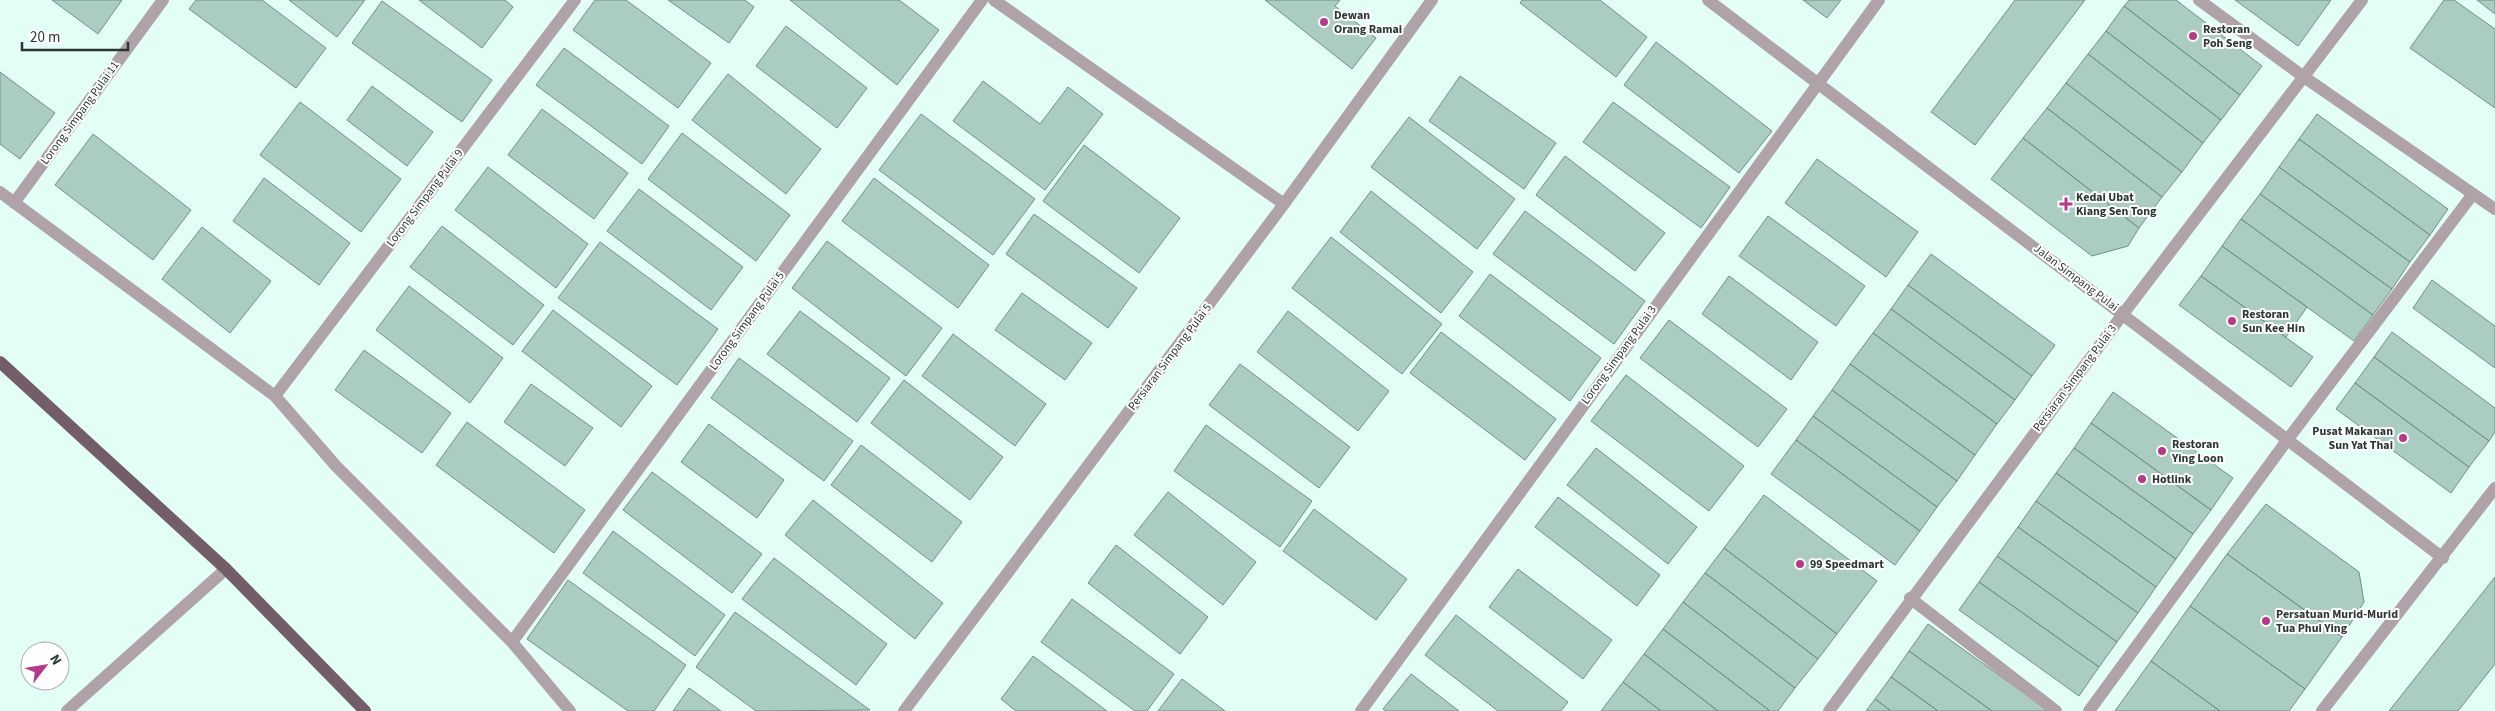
<svg xmlns="http://www.w3.org/2000/svg" width="2495" height="711" font-family="'Source Sans 3',sans-serif">
<style>
.building{fill:#abccc1;stroke:#719086}
.lines{fill:none;stroke-linecap:round;stroke-linejoin:round}
.lane{stroke:#afa2a8;stroke-width:12}
.street{stroke:#afa2a8;stroke-width:12}
.primary{stroke:#725d68;stroke-width:12}
.poi-dot{fill:#b73a89;stroke:#fff;stroke-width:2}
.labels{text-anchor:middle;dominant-baseline:central;stroke-width:4;stroke-linejoin:round;paint-order:stroke}
.poi-label{font-size:12px;font-weight:bold;fill:#2a3733;stroke:#fff;text-anchor:start}
.street-label{font-size:12px;fill:#2a3733;stroke:#fff}
</style>
<rect width="100%" height="100%" fill="#e3fef4"/>
<path class="building" d="M52,0H122L98,34Z
M196,0H262L326,48L296,88L189,9Z
M289,0H365L337,37Z
M419,0H505L513,7L482,48Z
M595,0H626L711,63L678,108L573,30Z
M668,0H745L754,7L729,43Z
M790,0H899L939,30L897,85Z
M1265,0H1340L1335,6L1376,38L1352,69Z
M1522,0H1600L1647,37L1616,77L1520,3Z
M1803,0H1841L1827,18Z
M2015,0H2085L1975,145L1931,112Z
M2129,0H2176L2262,66L2240,95L2124,6Z
M2235,0H2331L2298,46Z
M2444,0H2454L2495,29V108L2410,48Z
M2477,0H2495V14Z
M382,1L492,80L462,122L352,43Z
M2124,6L2240,95L2221,120L2106,31Z
M786,26L867,88L837,128L756,66Z
M2106,31L2221,120L2203,143L2088,54Z
M1656,42L1772,131L1739,173L1624,85Z
M564,48L669,126L642,164L536,85Z
M2088,54L2203,143L2182,172L2066,83Z
M0,72L55,113L20,159L0,144Z
M728,74L821,149L786,194L692,120Z
M1460,76L1556,143L1524,189L1429,121Z
M983,81L1040,124L1068,87L1103,114L1045,190L953,121Z
M2066,83L2182,172L2162,197L2047,108Z
M372,86L433,132L407,166L347,120Z
M300,102L401,179L361,232L260,155Z
M1613,102L1730,187L1701,228L1583,142Z
M2047,108L2162,197L2139,228L2023,138Z
M542,109L628,173L594,219L508,155Z
M921,114L1035,199L993,255L879,170Z
M2317,114L2448,209L2430,235L2299,139Z
M1409,117L1515,199L1477,249L1371,167Z
M682,133L790,215L756,261L648,179Z
M93,134L191,210L153,260L55,185Z
M2023,138L2139,228L2128,246L2092,256L1991,179Z
M2299,139L2430,235L2410,262L2279,167Z
M1084,145L1180,218L1139,273L1043,201Z
M1565,156L1665,233L1635,271L1536,195Z
M1817,159L1918,232L1886,277L1785,203Z
M488,167L588,244L556,288L455,210Z
M2279,167L2410,262L2392,289L2260,194Z
M264,178L350,243L319,285L233,221Z
M874,178L989,265L958,308L842,221Z
M639,189L743,267L711,310L607,231Z
M1371,191L1473,272L1441,313L1340,232Z
M2260,194L2392,289L2373,315L2241,219Z
M1525,211L1645,301L1614,344L1493,254Z
M1034,214L1137,288L1108,328L1006,254Z
M1768,216L1865,286L1836,326L1739,256Z
M2241,219L2373,315L2354,341L2222,246Z
M442,226L544,305L513,345L410,267Z
M202,227L271,281L230,333L162,279Z
M1331,237L1442,324L1402,374L1292,288Z
M827,241L942,328L906,376L792,288Z
M600,242L718,329L677,385L558,298Z
M2222,246L2307,307L2286,337L2201,276Z
M1931,254L2055,345L2032,376L1908,285Z
M1490,274L1601,358L1570,401L1459,316Z
M1729,276L1818,342L1791,380L1702,314Z
M2201,276L2313,357L2291,387L2179,305Z
M2432,280L2495,326V368L2413,308Z
M1908,285L2032,376L2015,400L1891,309Z
M409,286L503,358L470,403L376,330Z
M1022,293L1092,343L1065,380L995,330Z
M1891,309L2015,400L1997,424L1873,333Z
M553,310L652,386L621,427L522,351Z
M800,311L890,378L857,422L767,354Z
M1288,311L1389,391L1358,431L1257,352Z
M1669,320L1787,409L1758,447L1640,358Z
M1441,332L1556,419L1525,460L1410,373Z
M2392,332L2495,408V432L2489,441L2374,357Z
M1873,333L1997,424L1975,455L1850,364Z
M953,334L1046,404L1015,446L922,376Z
M364,350L451,413L422,453L335,390Z
M2374,357L2489,441L2469,467L2355,383Z
M739,358L853,441L824,481L711,398Z
M1240,364L1350,447L1319,488L1209,405Z
M1850,364L1975,455L1957,481L1832,390Z
M1626,375L1744,466L1709,511L1591,421Z
M904,380L1003,457L970,500L871,423Z
M2355,383L2469,467L2451,493L2336,409Z
M531,384L593,428L565,466L504,422Z
M1832,390L1957,481L1937,507L1813,416Z
M2113,392L2233,478L2211,510L2091,423Z
M1813,416L1937,507L1920,531L1796,440Z
M467,422L585,510L554,553L436,465Z
M2091,423L2211,510L2193,534L2074,448Z
M709,424L784,480L757,518L681,462Z
M1206,425L1312,501L1280,547L1174,471Z
M1796,440L1920,531L1895,565L1771,474Z
M861,445L962,522L932,562L831,485Z
M1596,448L1697,527L1668,564L1567,485Z
M2074,448L2193,534L2176,559L2056,473Z
M652,472L762,554L732,593L623,510Z
M2056,473L2176,559L2156,587L2036,501Z
M1168,492L1256,562L1223,605L1134,535Z
M1764,495L1877,581L1837,634L1724,548Z
M1558,497L1660,575L1637,606L1535,527Z
M813,500L943,603L915,639L785,535Z
M2036,501L2156,587L2138,613L2018,527Z
M2266,504L2359,572L2364,602L2342,637L2227,554Z
M1314,509L1407,579L1376,620L1283,551Z
M2018,527L2138,613L2117,642L1997,556Z
M613,531L725,615L695,656L583,573Z
M1116,545L1208,617L1180,654L1088,583Z
M1724,548L1837,634L1818,659L1705,573Z
M2227,554L2342,637L2305,689L2190,606Z
M1997,556L2117,642L2099,667L1979,582Z
M774,558L887,644L856,685L742,599Z
M1518,569L1612,640L1583,679L1489,607Z
M1705,573L1818,659L1795,688L1683,602Z
M2495,577V664L2458,711H2389Z
M568,580L686,665L654,711H628L527,639Z
M1979,582L2099,667L2079,696L1959,610Z
M1072,599L1174,674L1147,711H1135L1041,642Z
M1683,602L1795,688L1778,711H1770L1663,629Z
M2190,606L2305,689L2289,711H2220L2151,661Z
M735,612L870,710L756,711L696,667Z
M1456,615L1568,702L1561,711H1498L1425,655Z
M1928,624L2049,711H1992L1909,651Z
M1663,629L1770,711H1718L1644,654Z
M1909,651L1992,711H1938L1891,677Z
M1644,654L1718,711H1661L1623,682Z
M1033,656L1107,711H1016L1001,699Z
M2151,661L2220,711H2115Z
M1411,674L1459,711H1386L1383,709Z
M1891,677L1938,711H1891L1875,699Z
M1182,679L1225,711H1158Z
M1623,682L1661,711H1601Z
M689,688L721,711H673Z
M1875,699L1891,711H1866Z"/>
<g class="lines">
<path class="lane" d="M1910,598L2056,711
M67,711L226,569
M2089,711L2288,439L2473,194"/>
<path class="street" d="M994,0L1284,204
M1708,0L2443,558
M2199,0L2304,77L2495,209
M0,192L275,396L336,466L512,642L570,711
M14,203L163,0
M275,396L575,0
M512,642L982,0
M904,711L1284,204L1432,0
M1361,711L1879,0
M1829,711L2123,314L2362,0
M2322,711L2495,488"/>
<path class="primary" d="M0,362L226,569L365,711"/>
</g>
<g class="poi-dot">
<circle cx="1324" cy="22" r="5"/>
<circle cx="2193" cy="36" r="5"/>
<path d="M2063.5 196.5h5v5h5v5h-5v5h-5v-5h-5v-5h5z"/>
<circle cx="2232" cy="321" r="5"/>
<circle cx="2403" cy="438" r="5"/>
<circle cx="2162" cy="451" r="5"/>
<circle cx="2142" cy="479" r="5"/>
<circle cx="1800" cy="564" r="5"/>
<circle cx="2266" cy="621" r="5"/>
</g>
<g class="labels">
<g class="poi-label">
<text x="1334" y="15">Dewan<tspan x="1334" dy="14">Orang Ramai</tspan></text>
<text x="2203" y="29">Restoran<tspan x="2203" dy="14">Poh Seng</tspan></text>
<text x="2076" y="197">Kedai Ubat<tspan x="2076" dy="14">Kiang Sen Tong</tspan></text>
<text x="2242" y="314">Restoran<tspan x="2242" dy="14">Sun Kee Hin</tspan></text>
<text x="2393" y="431" text-anchor="end">Pusat Makanan<tspan x="2393" dy="14">Sun Yat Thai</tspan></text>
<text x="2172" y="444">Restoran<tspan x="2172" dy="14">Ying Loon</tspan></text>
<text x="2152" y="479">Hotlink</text>
<text x="1810" y="564">99 Speedmart</text>
<text x="2276" y="614">Persatuan Murid-Murid<tspan x="2276" dy="14">Tua Phui Ying</tspan></text>
</g>
<g class="street-label">
<text transform="translate(80 113) rotate(-54)">Lorong Simpang Pulai 11</text>
<text transform="translate(425 198) rotate(-53)">Lorong Simpang Pulai 9</text>
<text transform="translate(2076 278) rotate(37)">Jalan Simpang Pulai</text>
<text transform="translate(747 321) rotate(-54)">Lorong Simpang Pulai 5</text>
<text transform="translate(1619 355) rotate(-54)">Lorong Simpang Pulai 3</text>
<text transform="translate(1170 357) rotate(-53)">Persiaran Simpang Pulai 5</text>
<text transform="translate(2075 378) rotate(-53)">Persiaran Simpang Pulai 3</text>
</g>
</g>
<g transform="translate(45 666) rotate(59)"><circle r="24" fill="#ffffff" stroke="#aaafad"/>
<path d="M0-4L9 19L0 12L-9 19Z" fill="#b73a89"/>
<text y="-8" font-size="14" font-weight="bold" text-anchor="middle" fill="#2a3733">N</text>
</g>
<path d="M22 42v8h106v-8" fill="none" stroke="#2a3733" stroke-width="2.5"/>
<text x="30" y="42" font-size="15" fill="#2a3733" stroke="#ffffff" stroke-width="4" paint-order="stroke">20 m</text>
</svg>
